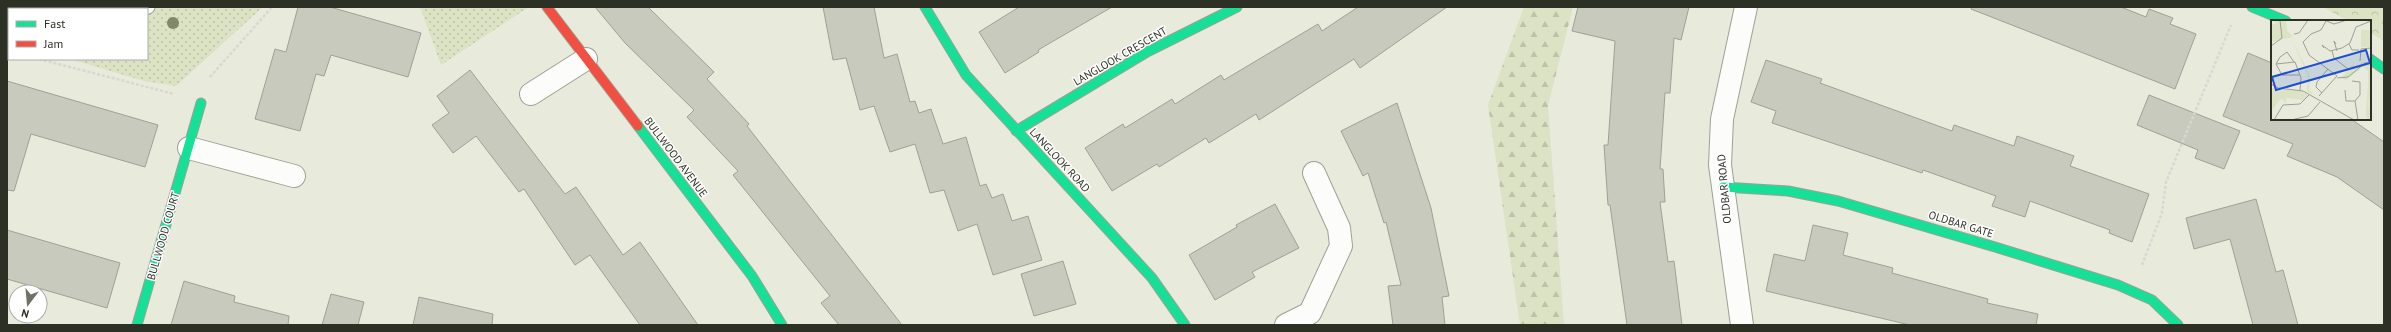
<svg xmlns="http://www.w3.org/2000/svg" width="2391" height="332" font-family="'PT Sans',sans-serif">
<style>
.grass{fill:url(#grass-dots)}
.forest{fill:url(#forest-firs)}
.park{fill:url(#park-crowns)}
.building{fill:#c8cabe;stroke:#9ea195}
.lines{fill:none;stroke-linecap:round;stroke-linejoin:round}
.lane-casing{stroke:#9ea094;stroke-width:15}
.street-casing{stroke:#9ea094;stroke-width:24}
.fast-casing{stroke:#9ea094;stroke-width:11}
.jam-casing{stroke:#9ea094;stroke-width:11}
.path{stroke:#d7d7d3;stroke-width:2.5;stroke-dasharray:3 2;stroke-linecap:butt}
.lane{stroke:#fcfcfa;stroke-width:13}
.street{stroke:#fcfcfa;stroke-width:22}
.fast{stroke:#16e098;stroke-width:9}
.jam{stroke:#f24e42;stroke-width:9}
.tree{fill:#828769}
.labels{text-anchor:middle;dominant-baseline:central;stroke-width:3;stroke-linejoin:round;paint-order:stroke}
.street-label{font-size:11px;fill:#2d3025;stroke:#fff}
.inset-road{fill:none;stroke:#9da092;stroke-width:1}
.view{fill:#1d4ed8;fill-opacity:0.15;stroke:#1d4ed8;stroke-width:2}
.inset-edge{fill:none;stroke:#2d3025;stroke-width:2}
</style>
<defs>
<pattern id="grass-dots" width="8" height="8" patternUnits="userSpaceOnUse"><rect width="8" height="8" fill="#dce2c4"/><path d="M2 2h.1M6 6h.1" fill="none" stroke="#bdc2a8" stroke-width="1.8" stroke-linecap="round"/></pattern>
<pattern id="forest-firs" width="22" height="20" patternUnits="userSpaceOnUse"><rect width="22" height="20" fill="#dce2c4"/><path d="M5 1l3.5 6h-7zM16 11l3.5 6h-7z" fill="#bdc2a8"/></pattern>
<pattern id="park-crowns" width="20" height="18" patternUnits="userSpaceOnUse"><rect width="20" height="18" fill="#dce2c4"/><path d="M2 6a3 3 0 1 1 6 0M12 15a3 3 0 1 1 6 0" fill="none" stroke="#bdc2a8"/></pattern>
</defs>
<rect width="100%" height="100%" fill="#e8ebdb"/>
<path class="grass" d="M7,7H263L176,86L144,81L70,59H147V9H9V41L7,40Z
M420,7H529L441,65Z"/>
<path class="forest" d="M1524,7H1573L1548,106L1564,325H1520L1488,105Z"/>
<path class="park" d="M2323,7H2384V41L2370,33V21H2348Z"/>
<path class="building" d="M298,7H330L421,33L408,77L331,55L324,76L316,74L300,131L255,119L275,49L286,52Z
M595,7H648L714,72L707,79L749,124L747,126L902,325H839L821,303L830,296L733,175L738,171L687,117L694,110L625,43Z
M823,7H874L884,58L897,54L910,102L915,101L919,113L931,109L943,144L966,137L980,186L986,184L992,198L1003,194L1012,221L1028,216L1042,260L993,275L977,224L958,231L944,190L930,193L915,144L890,152L874,106L860,110L846,58L833,60Z
M1019,7H1112L1038,50L1039,52L1005,73L979,32Z
M1358,7H1447L1360,68L1354,59L1259,120L1256,114L1209,143L1206,138L1159,167L1157,164L1112,191L1085,148L1123,124L1125,128L1172,99L1175,104L1221,75L1224,80L1318,24L1322,31Z
M1578,7H1689L1681,40L1674,38L1670,93H1665L1660,169H1663L1665,202H1660L1668,262L1674,261L1682,325H1627L1610,205H1608L1604,145H1608L1615,41L1572,31Z
M1972,7H2121L2146,17L2149,9L2173,18L2170,24L2196,34L2175,89L1971,9Z
M2248,53L2272,63V119H2351L2384,142V210L2337,177L2287,156L2293,144L2223,116Z
M1766,60L1822,79L1820,83L1952,131L1954,125L2014,146L2017,136L2074,156L2070,166L2149,194L2132,242L2109,233L2110,230L2030,201L2025,217L1992,206L1996,196L1923,170L1922,173L1772,123L1776,111L1751,102Z
M470,70L565,194L576,187L623,255L640,242L698,325H640L590,255L575,265L524,189L519,192L476,136L453,153L432,125L449,113L437,96Z
M7,81L158,125L145,167L31,134L14,191L7,190Z
M2149,95L2240,131L2224,169L2195,158L2198,150L2137,125Z
M1397,103L1431,208L1449,296L1442,297L1445,325H1393L1388,286L1401,285L1386,222L1384,223L1368,173L1363,176L1341,131Z
M2256,199L2276,272L2283,270L2298,325H2253L2230,239L2194,249L2186,218Z
M1275,204L1299,248L1252,272L1255,277L1215,300L1189,255L1237,227L1236,225Z
M1813,225L1848,233L1843,255L1893,268L1892,273L1988,299L1987,303L2038,314L2036,325H1910L1766,291L1774,254L1805,261Z
M7,230L120,263L107,308L7,279Z
M1063,261L1076,304L1034,316L1021,274Z
M184,281L235,296L234,302L289,316L288,325H171Z
M331,294L364,302L358,325H322Z
M419,297L493,314L492,325H413Z"/>
<g class="lines">
<g class="lane-casing">
<path id="lane" d="M21,7L30,9
M143,9L148,7"/>
</g>
<g class="street-casing">
<path id="street" d="M531,94L586,59
M189,148L294,176
M1286,325L1310,313L1341,246L1339,228L1314,173
M1742,325L1720,165L1722,119L1746,7"/>
</g>
<g class="fast-casing">
<path id="fast" d="M925,7L966,75L1152,278L1185,325
M2252,7L2286,21
M2370,59L2384,69
M638,126L752,276L782,325
M1016,131L1147,52L1237,7
M1723,187L1788,191L1838,201L1995,247L2118,285L2152,300L2178,325
M137,325L201,103"/>
</g>
<g class="jam-casing">
<path id="jam" d="M547,7L638,126"/>
</g>
<path class="path" d="M7,51H9
M39,59L174,94
M210,77L272,7
M2142,265L2162,213L2166,182L2231,25"/>
<use href="#lane" class="lane"/>
<use href="#street" class="street"/>
<use href="#fast" class="fast"/>
<use href="#jam" class="jam"/>
</g>
<circle class="tree" cx="173" cy="23" r="6"/>
<g class="labels">
<g class="street-label">
<text transform="translate(1120 56) rotate(-30)">LANGLOOK CRESCENT</text>
<text transform="translate(676 157) rotate(53)">BULLWOOD AVENUE</text>
<text transform="translate(1060 160) rotate(47)">LANGLOOK ROAD</text>
<text transform="translate(1724 189) rotate(-95)">OLDBAR ROAD</text>
<text transform="translate(1961 224) rotate(17)">OLDBAR GATE</text>
<text transform="translate(163 236) rotate(-74)">BULLWOOD COURT</text>
</g>
</g>
<g transform="translate(2271 20)">
<rect width="100" height="100" fill="#e8ebdb"/>
<path d="M0,0H15L16,10L22,17L0,22V5L6,3ZM91,42H100V100H98L97,51L92,47L75,60L70,58L81,45L87,48Z" fill="#dce2c4"/>
<path d="M20,17L39,56L38,70L43,76L36,71L37,56ZM98,50L100,52L97,84L99,100L96,98L95,93Z" fill="#dce2c4"/>
<path d="M3,68L29,71L37,75L33,80L15,78V84L11,79L9,80L0,91V69Z" fill="#dce2c4"/>
<path d="M90,10H99L100,27H90Z" fill="#dce2c4"/>
<path class="inset-road" d="M53,0L63,4L76,0M23,14L28,13L37,0M65,24L63,21L66,31M78,24L81,30H88M0,26L11,18L9,0M53,28L51,25L59,31L71,28L79,23L85,7L100,1M61,31L63,38L77,49M89,41L90,29L100,28M5,44L24,42L30,58L29,70M5,44L11,55H29M5,44L9,37L16,32L23,42M66,58L77,57L94,43H100M81,61L89,62V75L84,81L87,100M0,64L7,68L32,71L83,100M74,70L75,81H84M51,73L45,67L46,62L57,49M48,76L66,56L38,35L32,22L40,14L50,10L55,1M3,100L12,85L29,84L38,75M20,100L37,96L49,82"/>
<path class="view" d="M95,30L99,43L5,70L1,57Z"/>
<rect width="100" height="100" class="inset-edge"/>
</g>
<rect width="2391" height="332" fill="none" stroke="#2d3025" stroke-width="16"/>
<rect x="8" y="8" width="140" height="52" fill="#ffffff" stroke="#abaca8"/>
<rect x="16" y="21" width="20" height="6" fill="#16e098" stroke="#abaca8"/>
<text x="44" y="28" font-size="12" fill="#2d3025">Fast</text>
<rect x="16" y="41" width="20" height="6" fill="#f24e42" stroke="#abaca8"/>
<text x="44" y="48" font-size="12" fill="#2d3025">Jam</text>
<g transform="translate(28 304) rotate(196)"><circle r="19" fill="#ffffff" stroke="#abaca8"/>
<path d="M0-3L7 15L0 10L-7 15Z" fill="#6e7165"/>
<text y="-6" font-size="11" font-weight="bold" text-anchor="middle" fill="#2d3025">N</text>
</g>
</svg>
